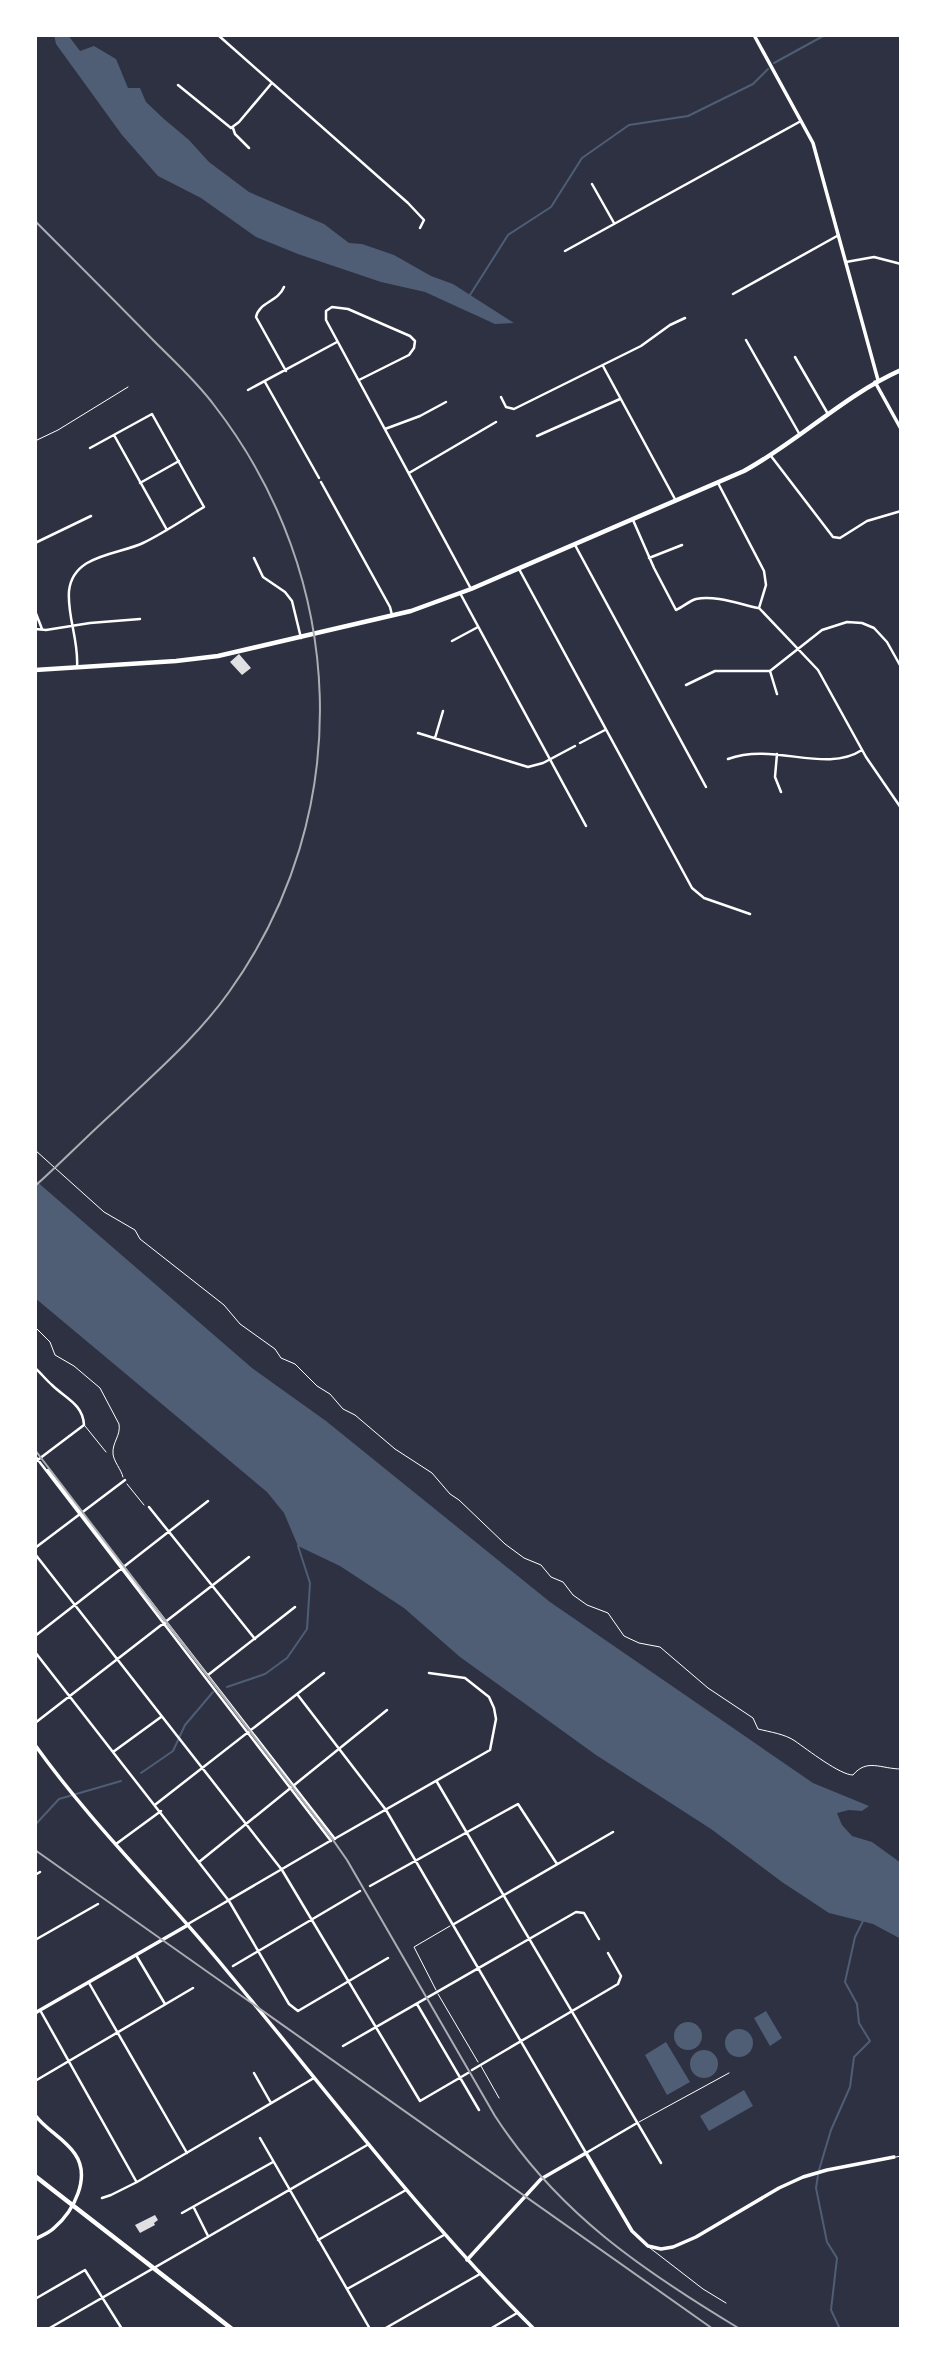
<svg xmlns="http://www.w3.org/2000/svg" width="936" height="2364" font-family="Montserrat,sans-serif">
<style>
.water{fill:#4f5d75}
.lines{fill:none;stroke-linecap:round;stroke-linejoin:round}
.stream{stroke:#4f5d75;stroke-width:2}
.building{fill:#e0e0e3}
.path{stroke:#fff;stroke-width:1}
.service{stroke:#fff;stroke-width:1}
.minor{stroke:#fff;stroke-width:2.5}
.tertiary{stroke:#fff;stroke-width:3.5}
.secondary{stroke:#fff;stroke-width:3.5}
.primary{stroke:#fff;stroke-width:4.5}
.trunk{stroke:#fff;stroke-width:4.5}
.rail{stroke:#abadb3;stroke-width:2}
</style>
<rect width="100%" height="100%" fill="#2d3142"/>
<path class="water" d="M54,35H68L80,51L94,46L116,59L128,88H140L146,102L164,119L189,140L209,162L249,192L324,224L349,243L362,244L394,255L431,276L453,284L514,323L495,324L425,292L381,282L298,254L256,237L201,198L158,176L122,135L56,44Z
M35,1180L252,1368L326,1421L550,1602L813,1783L869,1806L862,1811L849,1810L837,1813L842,1825L852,1836L872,1842L901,1863V1939L873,1924L829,1913L782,1882L711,1829L596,1755L460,1657L404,1608L340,1566L298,1546L284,1513L267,1492L35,1298Z
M766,2011L782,2038L770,2046L754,2018Z
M674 2036a14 14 0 1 1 28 0a14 14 0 1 1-28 0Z
M725 2043a14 14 0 1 1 28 0a14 14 0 1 1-28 0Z
M666,2042L690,2082L667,2095L645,2055Z
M690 2064a14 14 0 1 1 28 0a14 14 0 1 1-28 0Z
M744,2090L753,2106L709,2131L700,2116Z"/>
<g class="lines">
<path class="stream" d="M774,63L825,35
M470,295L508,235L551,207L582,158L629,125L688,116L753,84L768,69
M227,1687L265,1674L287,1658L307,1629L310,1583L298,1546
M141,1773L173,1751L185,1725L213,1692
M35,1825L59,1799L121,1781
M819,2170L831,2130L850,2087L854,2057L870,2041L859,2023L857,2004L845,1982L855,1937L863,1921
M818,2175L816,2188L827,2242L837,2258L831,2310L840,2329"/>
</g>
<path class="building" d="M239,654L251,668L242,675L230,662Z
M155,2215L158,2220L154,2223L155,2225L140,2233L135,2225Z"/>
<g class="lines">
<path class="path" d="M35,441L58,430L128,387
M35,1150L104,1212L135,1230L140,1239L224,1305L240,1324L275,1349L281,1358L295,1364L317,1386L330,1394L343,1409L355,1415L395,1449L432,1473L450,1494L459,1500L505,1544L524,1558L541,1565L551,1577L563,1582L573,1595L587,1605L608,1613L624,1636L639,1643L660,1647L708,1688L753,1718L758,1729C770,1732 785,1734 795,1741C808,1750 840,1775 853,1775C867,1758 881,1769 901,1769
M35,1327L50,1342L55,1355L74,1366L100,1388L119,1424C121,1436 112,1442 113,1454C114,1462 121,1469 123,1477
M127,1484L144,1505"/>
<path class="service" d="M85,1426L106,1452
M436,1990L414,1947L450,1926
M438,1994L478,2062
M481,2066L499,2098
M639,2122L729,2073
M896,2157L901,2156
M650,2248L703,2289L726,2303"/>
<path class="minor" d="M218,35L408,203L424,220L420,228
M178,85L231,128L239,122L271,84
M233,128L235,134L249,148
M592,184L614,223
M565,251L801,121
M846,262L874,257L901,264
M284,287C278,302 259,302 256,317L286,371
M733,294L837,236
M746,340L800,435
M795,357L828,414
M603,366L676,501
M359,380L409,355L414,348L415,341L410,336L348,309L332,307L326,311V320L470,587
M265,382L319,478
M248,390L337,342
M501,397L506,407L514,409L641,346L670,325L685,318
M385,429L420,416L446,402
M114,435L167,530
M537,436L620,399
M771,456L833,537L840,538L867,521L901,511
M409,473L496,422
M321,482L390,607L392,615
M140,483L179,461
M718,483L764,571L766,585L759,608L818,670L866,757L901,808
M633,520L654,568L676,610C683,607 689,601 696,599C715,595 739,604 758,608
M35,543L91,516
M575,545L706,787
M254,558L263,577L285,592L292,601L301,638
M649,558L682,545
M519,569L692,888L704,898L750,914
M460,593L586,826
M35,611L42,629
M35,629L46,630L90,623L140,619
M452,641L478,627
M77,667C79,641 67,616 69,591C73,554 118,555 143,543C164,533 184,519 204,507L152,414L90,448
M770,671L777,694
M686,685L715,671H770L822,630L847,622L862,623L874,628L887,642L901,667
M418,733L528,767L543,763L575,746
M435,738L443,711
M580,743L605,730
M777,754L775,777L781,792
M728,759C774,742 825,774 862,750
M35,1368C41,1373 46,1380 52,1385C65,1398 83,1404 84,1425L35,1462
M35,1456L331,1841
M48,1470L335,1839
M149,1507L255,1639
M35,1548L125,1480
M35,1554L282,1870L420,2101L468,2073
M35,1636L208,1501
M35,1652L229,1901L289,2004L298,2011L388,1958
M208,1675L295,1607
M297,1694L386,1810L586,2153L637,2123
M35,1723L249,1557
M113,1752L161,1717
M437,1782L661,2163
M156,1804L324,1673
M336,1838L490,1750L496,1719L494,1708L489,1697L465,1678L429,1673
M116,1844L161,1811
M199,1862L387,1710
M35,1875L40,1872
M370,1886L518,1804L557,1864
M188,1924L330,1841
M454,1924L613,1832
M35,1940L98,1904
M136,1955L165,2004
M233,1966L360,1891
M89,1983L187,2153
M417,2004L479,2110
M40,2010L136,2181
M343,2046L576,1912L584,1913L599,1939
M472,2070L618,1984L621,1976L608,1953
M254,2073L271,2103
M35,2081L193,1988
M260,2138L370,2329
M102,2198L111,2195L137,2182L314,2078
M194,2208L208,2236
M182,2213L273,2162
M318,2240L406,2190
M347,2289L444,2235
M35,2299L85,2270L122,2329
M48,2329L369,2144
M384,2329L480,2274
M490,2329L517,2313"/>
<path class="tertiary" d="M754,35L813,143L878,380
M875,382L901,429
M35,2013L188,1925
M467,2260L541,2179L586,2153L632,2231L648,2246L661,2249L673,2247L696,2237L779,2188L803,2177L827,2170L894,2157"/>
<path class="secondary" d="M35,1745C93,1826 164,1894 227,1971C328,2092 422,2218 534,2329
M35,2115C46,2130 64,2138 75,2154C91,2177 74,2211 54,2228C49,2233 41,2236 35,2239"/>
<path class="primary" d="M35,670L176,661L218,656L411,611L471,589L744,471C799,441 843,396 901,370"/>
<path class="trunk" d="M35,2176L232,2329"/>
<path class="rail" d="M35,221C75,261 115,301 154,341C174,361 197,382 214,405C348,578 357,813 229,992C197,1037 155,1073 116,1110C88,1135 63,1161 35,1186
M35,1450L333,1840L347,1860L495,2116C558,2213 642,2270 740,2329
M35,1850L713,2329"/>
</g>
<rect width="936" height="2364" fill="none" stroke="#ffffff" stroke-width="74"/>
</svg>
